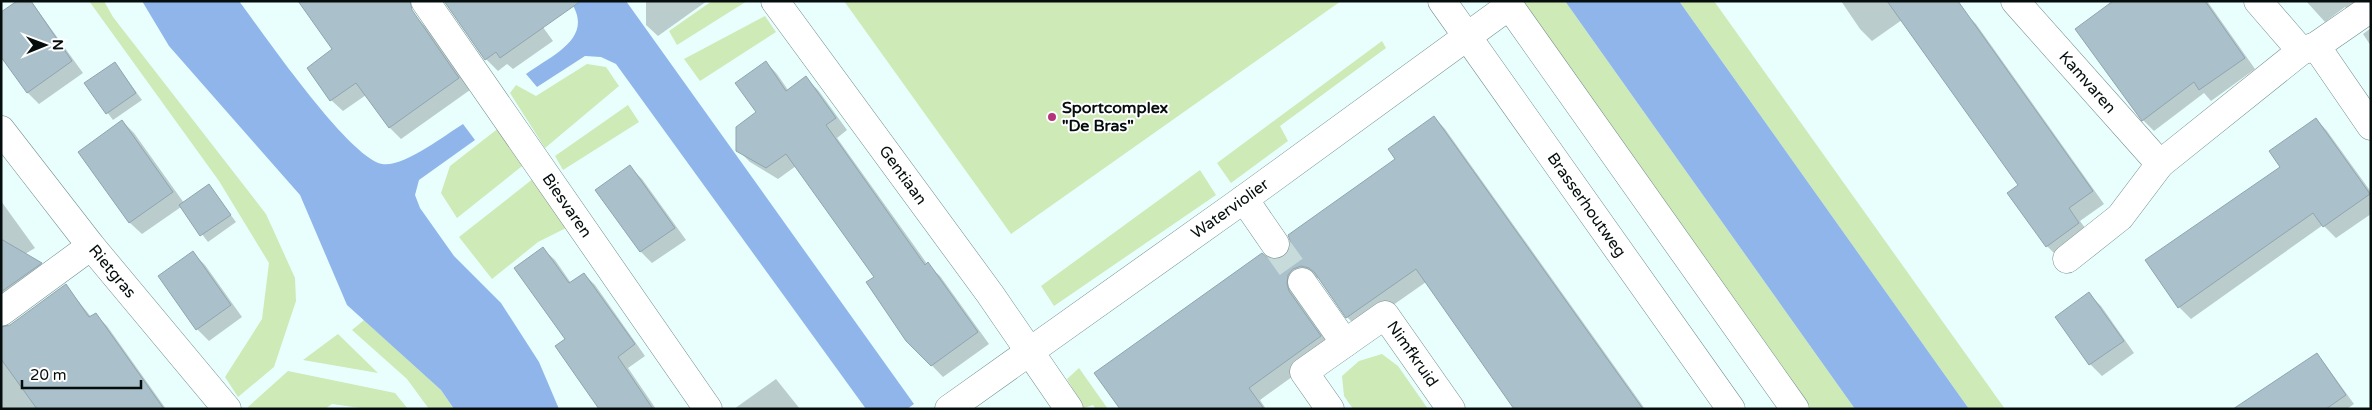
<svg xmlns="http://www.w3.org/2000/svg" width="2372" height="410" font-family="'Varela Round',sans-serif">
<style>
.green{fill:#cdeab7}
.water{fill:#8fb5eb}
.shadow{fill:#0003}
.building{fill:#aac0ca;stroke:#90a5af}
.lines{fill:none;stroke-linecap:round;stroke-linejoin:round}
.street-tunnel{stroke:#c7dbda;stroke-width:28;stroke-dasharray:28 14;stroke-linecap:butt}
.street-casing{stroke:#758e8d;stroke-width:29}
.secondary-casing{stroke:#758e8d;stroke-width:29}
.street{stroke:#fff;stroke-width:28}
.secondary{stroke:#fff;stroke-width:28}
.poi-dot{fill:#b5337b;stroke:#fff;stroke-width:2}
.labels{text-anchor:middle;dominant-baseline:central;stroke-width:4;stroke-linejoin:round;paint-order:stroke}
.street-label{font-size:16px;fill:#050d0d;stroke:#fff}
.poi-label{font-size:16px;font-weight:bold;fill:#050d0d;stroke:#fff;text-anchor:start}
</style>
<rect width="100%" height="100%" fill="#e9fffe"/>
<path class="green" d="M89,1H104L113,17L266,214L295,278L296,301L274,367L238,397L225,377L262,319L269,263L219,181Z
M712,1H747L677,45L669,31Z
M844,1H1341L1011,234Z
M1520,1H1565L1855,409H1809Z
M1679,1H1714L2005,409H1969Z
M765,16L776,32L700,81L684,59Z
M1382,41L1386,48L1280,126L1288,141L1231,183L1217,163Z
M587,64L606,67L619,86L545,148L510,93L516,85L536,96Z
M628,105L639,122L563,170L555,156Z
M500,127L526,163L457,218L441,193L450,166Z
M1200,170L1216,195L1054,306L1041,286Z
M534,178L570,226L538,242L492,279L459,237Z
M364,320L441,390L454,409H429L407,379L352,330Z
M338,334L378,373L303,360Z
M1382,354L1398,366L1428,409H1353L1344,396L1342,376L1359,361Z
M1079,368L1108,409H1096L1093,405L1084,408L1067,379Z
M288,371L395,393L408,409H368L332,404L325,409H249L248,407Z"/>
<path class="water" d="M142,1H239C263,33 348,157 382,164C403,168 445,135 463,124L475,140L419,180L415,195L420,208L454,256L501,303L539,362L559,409H454L441,390L347,305L300,195L169,46Z
M570,1H626L914,404L907,409H866L616,64L601,57L585,56L537,87L526,74C552,55 596,38 570,1Z
M1565,1H1679L1969,409H1855Z"/>
<path class="shadow" d="M31,1L83,73L39,104L27,92Z
M524,1L553,41L513,69L507,64L498,71L486,59Z
M646,1H707L658,36L646,25Z
M1841,1H1924L1926,3L1872,41L1860,29Z
M2115,1H2207L2255,69L2211,101L2204,93L2154,131L2143,120Z
M2306,1H2371L2357,19L2345,7L2325,22Z
M1964,12L1976,24L2104,204L2080,221L2090,235L2059,258L2047,246L2009,194L2020,185Z
M415,16L426,27L470,90L401,139L389,127L366,95L343,111L331,100Z
M2371,28V46L2363,34Z
M766,62L777,74L788,90L806,78L818,90L847,130L837,138L928,265L940,276L989,344L943,377L907,340L875,277L796,166L778,179L750,162L738,150L757,113Z
M115,63L142,100L113,120L86,84Z
M1434,117L1445,129L1645,409H1516L1426,282L1359,329L1347,317L1320,279L1313,277L1298,296L1300,304L1332,348L1260,400L1266,409H1122L1267,259L1276,261L1285,258L1397,159Z
M2316,119L2327,131L2371,192V214L2336,238L2323,225L2191,319L2179,307Z
M122,121L134,133L184,203L209,186L236,222L208,242L181,207L142,234L130,223L80,152Z
M630,167L642,179L686,240L652,263L641,252Z
M1,201L35,248L25,254L41,264L52,275L1,313Z
M543,249L555,260L571,283L584,274L595,285L645,356L628,368L656,409H610L567,339Z
M193,253L205,265L242,317L209,341L197,329Z
M66,286L92,318L96,315L107,326L166,409H1V329L10,326Z
M2089,294L2101,306L2134,353L2102,376L2090,364Z
M2316,355L2325,364L2354,404L2347,409H2235Z
M776,379L800,409H734Z"/>
<path class="building" d="M17,1H31L72,61L27,93L1,57V12Z
M298,1H410L412,10L459,78L389,128L356,83L330,101L307,68L332,49Z
M444,1H581L500,58L496,52L485,60Z
M1887,1H1958L2093,191L2069,208L2079,223L2046,247L2007,193L2018,185Z
M2113,1H2205L2245,58L2199,90L2194,82L2142,121L2075,29Z
M766,61L786,91L806,76L836,118L826,125L925,265L928,262L978,332L931,366L906,341L866,282L874,277L786,154L766,168L736,151V127L756,112L735,83Z
M115,62L136,93L106,114L84,83Z
M1434,116L1643,409H1514L1416,269L1346,318L1315,273L1309,268L1301,266L1293,269L1288,275L1287,284L1289,291L1321,336L1249,388L1264,409H1120L1094,373L1262,253L1268,258L1276,260L1284,257L1289,251L1291,243L1288,235L1395,159L1388,149Z
M2316,118L2370,194L2323,227L2313,213L2178,308L2145,260L2280,167L2269,151Z
M122,120L173,192L129,223L78,152Z
M630,165L675,228L640,252L595,190Z
M209,184L231,215L200,236L179,205Z
M1,239L42,263L1,292Z
M543,247L569,283L584,273L635,344L618,357L653,409H599L555,346L565,339L514,268Z
M193,251L231,305L196,330L158,276Z
M66,284L89,317L96,313L164,409H37L1,359V327L10,325Z
M2089,292L2124,341L2089,365L2055,317Z
M2317,353L2346,395L2326,409H2233Z"/>
<g class="lines">
<path class="street-tunnel" d="M1275,244L1302,282"/>
<g class="street-casing">
<g id="street">
<path id="s1" d="M425,1L708,409"/>
<path id="s2" d="M775,1L990,294L1069,409"/>
<path id="s3" d="M2015,1L2160,164"/>
<path d="M2258,1L2301,51"/>
<path d="M2316,46L2371,126"/>
<path id="s4" d="M1,130L91,246L227,409"/>
<path d="M1244,199L1275,244"/>
<path d="M2067,259L2120,217L2160,164L2301,51L2316,46L2371,8"/>
<path d="M1302,282L1345,343"/>
<path d="M1,312L91,246"/>
<path id="s5" d="M949,409L1244,199L1509,6"/>
<path id="s6" d="M1330,409L1304,372L1385,315L1451,409"/>
</g>
</g>
<g class="secondary-casing">
<g id="secondary">
<path id="s7" d="M1442,1L1731,409"/>
<path d="M1506,1L1795,409"/>
</g>
</g>
<use href="#street" class="street"/>
<use href="#secondary" class="secondary"/>
</g>
<circle class="poi-dot" cx="1052" cy="117" r="5"/>
<g class="labels">
<g class="street-label">
<text stroke="none"><textPath href="#s3" startOffset="109">Kamvaren</textPath></text>
<text stroke="none"><textPath href="#s2" startOffset="216">Gentiaan</textPath></text>
<text stroke="none"><textPath href="#s1" startOffset="249">Biesvaren</textPath></text>
<text stroke="none"><textPath href="#s7" startOffset="250">Brasserhoutweg</textPath></text>
<text stroke="none"><textPath href="#s5" startOffset="345">Waterviolier</textPath></text>
<text stroke="none"><textPath href="#s4" startOffset="180">Rietgras</textPath></text>
<text stroke="none"><textPath href="#s6" startOffset="192">Nimfkruid</textPath></text>
</g>
<g class="poi-label">
<text x="1062" y="108">Sportcomplex<tspan x="1062" dy="18">"De Bras"</tspan></text>
</g>
</g>
<rect width="2372" height="410" fill="none" stroke="#050d0d" stroke-width="5"/>
<g transform="translate(45 45) rotate(89)" stroke="#ffffff" stroke-width="4" paint-order="stroke">
<path d="M0-4L9 19L0 12L-9 19Z" fill="#050d0d"/>
<text y="-8" font-size="14" font-weight="bold" text-anchor="middle" fill="#050d0d">N</text>
</g>
<path d="M22 380v8h119v-8" fill="none" stroke="#050d0d" stroke-width="2.5"/>
<text x="30" y="380" font-size="15" fill="#050d0d" stroke="#ffffff" stroke-width="4" paint-order="stroke">20 m</text>
</svg>
